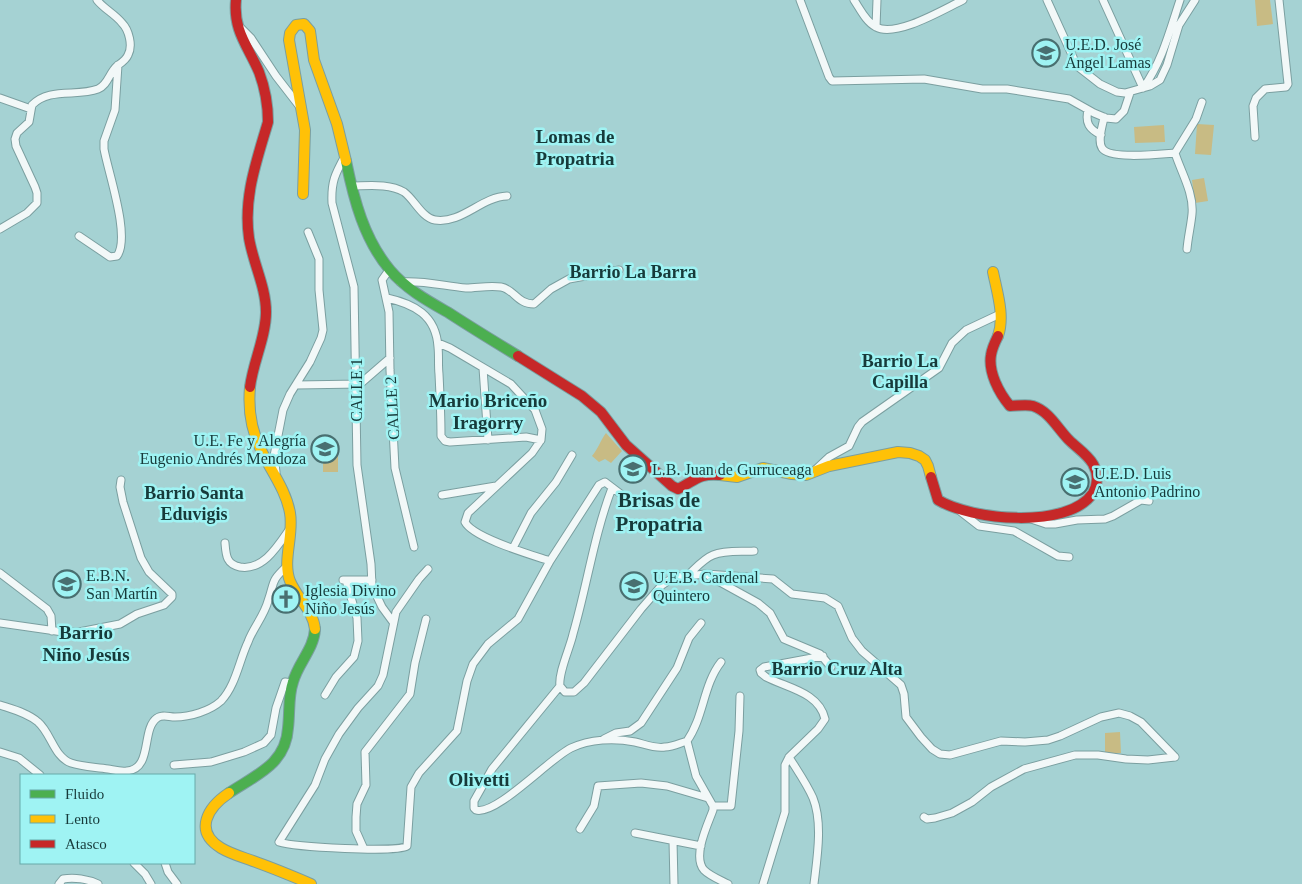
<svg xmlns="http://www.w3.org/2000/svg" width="1302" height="884" font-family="'Times New Roman',serif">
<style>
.green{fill:#c8bb84}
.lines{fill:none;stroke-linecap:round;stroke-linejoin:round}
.street-casing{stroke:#7b9fa0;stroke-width:9}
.fast-casing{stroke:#7b9fa0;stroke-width:12}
.slow-casing{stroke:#7b9fa0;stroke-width:12}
.jam-casing{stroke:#7b9fa0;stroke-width:12}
.street{stroke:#f2f8f8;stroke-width:7}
.fast{stroke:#4caf50;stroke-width:10}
.slow{stroke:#ffc107;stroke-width:10}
.jam{stroke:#c62828;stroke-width:10}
.labels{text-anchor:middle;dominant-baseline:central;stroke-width:5;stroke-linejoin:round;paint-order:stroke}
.poi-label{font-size:16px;fill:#173a3a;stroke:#9ff3f3;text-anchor:start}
.street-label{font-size:16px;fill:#173a3a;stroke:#9ff3f3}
.neighbourhood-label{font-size:18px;font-weight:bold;fill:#173a3a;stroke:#9ff3f3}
.quarter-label{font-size:19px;font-weight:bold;fill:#173a3a;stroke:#9ff3f3}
.district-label{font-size:21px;font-weight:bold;fill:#173a3a;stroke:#9ff3f3}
</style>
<rect width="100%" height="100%" fill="#a5d2d3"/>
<path class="green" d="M1255,0H1270L1273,24L1257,26Z
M1197,124L1214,125L1211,155L1195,154Z
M1164,125L1165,142L1135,143L1134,127Z
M1204,178L1208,201L1195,203L1192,180Z
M606,433L622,451L611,463L605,459L599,462L592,456C598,449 600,441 606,433Z
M323,444H338V472H323Z
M1120,732L1121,753H1105V733Z"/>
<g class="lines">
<g class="street-casing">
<path id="street" d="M800,0L829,77L832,81L924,79L982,89H1007L1069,99L1094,113L1106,118L1116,119L1124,111L1130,93
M854,0C860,9 866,22 876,27C896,38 944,9 963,0
M1047,0L1077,66L1100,84L1117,92L1125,93L1150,86L1160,80L1167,65L1179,25L1195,0
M1103,0L1143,88
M237,24L251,38L276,76L300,107
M876,27L877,0
M1143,88C1162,62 1170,30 1180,0
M0,98L31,109
M1088,110C1085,123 1089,129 1101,135
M1104,117C1103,125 1097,140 1102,148C1109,160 1161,154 1175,153
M1255,137L1253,106L1256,98L1265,89L1286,87L1288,84L1279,0
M1175,153C1181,172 1194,193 1192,214C1191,225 1188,237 1187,249
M1175,153L1196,119L1202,102
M345,156C335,174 331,182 332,203L354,287L357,465L371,564L372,586L382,607L393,622
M351,186C367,186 389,183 404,192C414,199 422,218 435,220C462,224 481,197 507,196
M0,229L27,213L37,203V193L35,187L16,146L15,139L17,133L29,122L32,105C49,87 77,97 98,89C108,85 109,73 117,66C121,63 126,60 128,55C133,46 129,30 122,23C115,14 104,9 97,0
M79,236L110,257L117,256C131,237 108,172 104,149V141L115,110L118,65
M389,270L382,280L389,312L390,370L395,468L414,547
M400,282C423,280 444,286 466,288C477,288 489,285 501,287C514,289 517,304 534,304L551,289L569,279L619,270
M387,298C414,304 436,315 438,347C439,356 438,365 439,374C440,394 441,415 441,436L445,441L450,442L526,437L541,440
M438,343L450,348L511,384L535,410L542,429L541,440L532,453L468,513L465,522C473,538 532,555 550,561
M483,368L488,440
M296,385L360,384L390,358
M814,471L829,457L849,446L858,427L862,422L939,368L952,343L966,330L1000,314
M276,472L274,456L283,410L290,394L310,362L321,338L323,330L319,290V259L308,232
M612,488C594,535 587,586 573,634C570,648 558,673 560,686L565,692H574L584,683L641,609L662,585L668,581L676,577L706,574L773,579L792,594L825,598L838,606L852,638L862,651L901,685L904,694L906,717L921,737L932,749L940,754L950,755L1001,741L1025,742L1048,740L1060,736L1101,717L1119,713L1130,716L1141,722L1175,757
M442,495L496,486
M961,512L979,526L1014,531L1058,556L1069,557
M1031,519L1046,524H1055L1077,520L1105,519L1113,516L1141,500L1149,501
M225,543C226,555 226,564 240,567C264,571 279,544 291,527
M513,548L531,513L556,482L572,455
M428,569L419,579L396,612L383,675L378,686L358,708L339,734L325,759L315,785L279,842C294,847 397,853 407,846L411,787L419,773L457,731L467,681L473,664L488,644L518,619L550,561L599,485L605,482L634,504
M0,573L47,609L51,616L52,631
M687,576C695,569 703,559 713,555C725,550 741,552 754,551
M709,576L758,603L770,613L784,639L820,654L831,667
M343,580H372
M0,623L63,632H79L120,624L137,614L164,605L172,597V594L149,572L141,558L123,502L120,487L121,480
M560,686L492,769L474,801V808L476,810C496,816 550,758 571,748C590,739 614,738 635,742C644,744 656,749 665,747C673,747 680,743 687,741
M325,695L336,677L354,657L358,641L357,618L346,580
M0,705C12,709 28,713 38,722C51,733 54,757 71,763C83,767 96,767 108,769C114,770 121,772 127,771C153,769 141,729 157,718C162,714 169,717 175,717C190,717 210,711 221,701C236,685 239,661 248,642C253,628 264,616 268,601C275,581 270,582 287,566
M604,739L616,733L630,731L641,723L677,668L689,638L701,623
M687,741L696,776L713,806V810C708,824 692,856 704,870C710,876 720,880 728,884
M687,741C704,717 703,685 721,662
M0,752L19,758L40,775
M789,757C797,770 807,784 813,798C823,823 817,858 814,884
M174,765L211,762L244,752L264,743L271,735L276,708L285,682L292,683
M713,806H731L739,731L740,696
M924,817L927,819L935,818L952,813L972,802L991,787L1024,769L1075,755H1098L1126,759L1148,760L1175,757
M580,829L594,806L598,786L641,783L667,786L708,798
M635,833L701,846
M673,841L674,884
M364,849L356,831V817L357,804L366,785L365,752L410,694L415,663L426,619
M134,863L145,874L151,884
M165,863L168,872L177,884
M59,884L63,879C74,877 88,879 98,884
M763,884L785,812V765L789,757L818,729L825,719C819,692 787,688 766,677L761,673L760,670L764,667L823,656"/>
</g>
<g class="fast-casing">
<path id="fast" d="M346,161C354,200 364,239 390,270C406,289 428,301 449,313C472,328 495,342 518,356
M229,793C256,775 286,764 288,728C290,712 288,696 293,682C298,663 314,649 315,629"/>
</g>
<g class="slow-casing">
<path id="slow" d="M303,194L305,130L289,40L290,33L296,25L304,24L310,31L314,60L337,124L346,161
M993,272C997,292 1005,316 998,336
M250,387C248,409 251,430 261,450C271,471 286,490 290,513C294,535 282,561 290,581C297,598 313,610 315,629
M720,475L737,477L763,468L792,474L806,475L829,466L898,452L910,453L919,456L925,460L928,466L931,477
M229,793C208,807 193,831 221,848C231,854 242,857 253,861C273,868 292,876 311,884"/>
</g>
<g class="jam-casing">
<path id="jam" d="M236,0C233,31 248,46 259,72C265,88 268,105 268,122C257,160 243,197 249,238C253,263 266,287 266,312C266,337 253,362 250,387
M518,356L582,396L601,412L626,445L672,486L678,489C696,480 699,473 720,475
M931,477L938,500C971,520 1068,530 1093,493C1098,484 1098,473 1093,464C1087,454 1077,448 1069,440C1058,429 1049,411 1033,406C1026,404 1017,406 1010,406C999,393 988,372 991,355C992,348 995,342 998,336"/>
</g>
<use href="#street" class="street"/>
<use href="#fast" class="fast"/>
<use href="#slow" class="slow"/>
<use href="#jam" class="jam"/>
</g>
<defs>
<g id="school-ring" transform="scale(1.4375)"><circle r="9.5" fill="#9ff3f3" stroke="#496f70" stroke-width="1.5"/><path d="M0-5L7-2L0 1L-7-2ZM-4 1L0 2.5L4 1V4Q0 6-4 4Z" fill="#496f70"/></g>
<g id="church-ring" transform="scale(1.4375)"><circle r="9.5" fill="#9ff3f3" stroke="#496f70" stroke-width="1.5"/><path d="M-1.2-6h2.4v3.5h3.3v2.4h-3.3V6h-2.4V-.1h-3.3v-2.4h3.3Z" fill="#496f70"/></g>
</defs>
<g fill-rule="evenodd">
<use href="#school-ring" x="1046" y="53"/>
<use href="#school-ring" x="325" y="449"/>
<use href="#school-ring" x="633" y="469"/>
<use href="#school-ring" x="1075" y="482"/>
<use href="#school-ring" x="67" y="584"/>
<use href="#school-ring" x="634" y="586"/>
<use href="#church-ring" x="286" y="599"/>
</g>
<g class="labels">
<g class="poi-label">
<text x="1065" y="44">U.E.D. José<tspan x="1065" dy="18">Ángel Lamas</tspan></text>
<text x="306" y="440" text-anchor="end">U.E. Fe y Alegría<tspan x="306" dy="18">Eugenio Andrés Mendoza</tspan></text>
<text x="652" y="469">L.B. Juan de Gurruceaga</text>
<text x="1094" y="473">U.E.D. Luis<tspan x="1094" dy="18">Antonio Padrino</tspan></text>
<text x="86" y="575">E.B.N.<tspan x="86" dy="18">San Martín</tspan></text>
<text x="653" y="577">U.E.B. Cardenal<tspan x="653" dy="18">Quintero</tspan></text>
<text x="305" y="590">Iglesia Divino<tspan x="305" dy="18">Niño Jesús</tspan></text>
</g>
<g class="street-label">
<text transform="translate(356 390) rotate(-90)">CALLE 1</text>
<text transform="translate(392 408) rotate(-93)">CALLE 2</text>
</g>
<g class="neighbourhood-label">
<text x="633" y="272">Barrio La Barra</text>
<text x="900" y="361">Barrio La<tspan x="900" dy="21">Capilla</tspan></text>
<text x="194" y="493">Barrio Santa<tspan x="194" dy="21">Eduvigis</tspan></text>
<text x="837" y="669">Barrio Cruz Alta</text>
</g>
<g class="quarter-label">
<text x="575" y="136">Lomas de<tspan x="575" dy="22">Propatria</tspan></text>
<text x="488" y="400">Mario Briceño<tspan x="488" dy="22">Iragorry</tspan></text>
<text x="86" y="632">Barrio<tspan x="86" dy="22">Niño Jesús</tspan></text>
<text x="479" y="779">Olivetti</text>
</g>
<g class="district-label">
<text x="659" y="500">Brisas de<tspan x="659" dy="24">Propatria</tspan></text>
</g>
</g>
<rect x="20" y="774" width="175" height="90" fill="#9ff3f3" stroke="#69a9a9"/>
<rect x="30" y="790" width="25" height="8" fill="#4caf50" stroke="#69a9a9"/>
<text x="65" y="799" font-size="15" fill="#173a3a">Fluido</text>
<rect x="30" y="815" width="25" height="8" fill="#ffc107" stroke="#69a9a9"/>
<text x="65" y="824" font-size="15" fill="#173a3a">Lento</text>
<rect x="30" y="840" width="25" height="8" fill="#c62828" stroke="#69a9a9"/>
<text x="65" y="849" font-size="15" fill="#173a3a">Atasco</text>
</svg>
